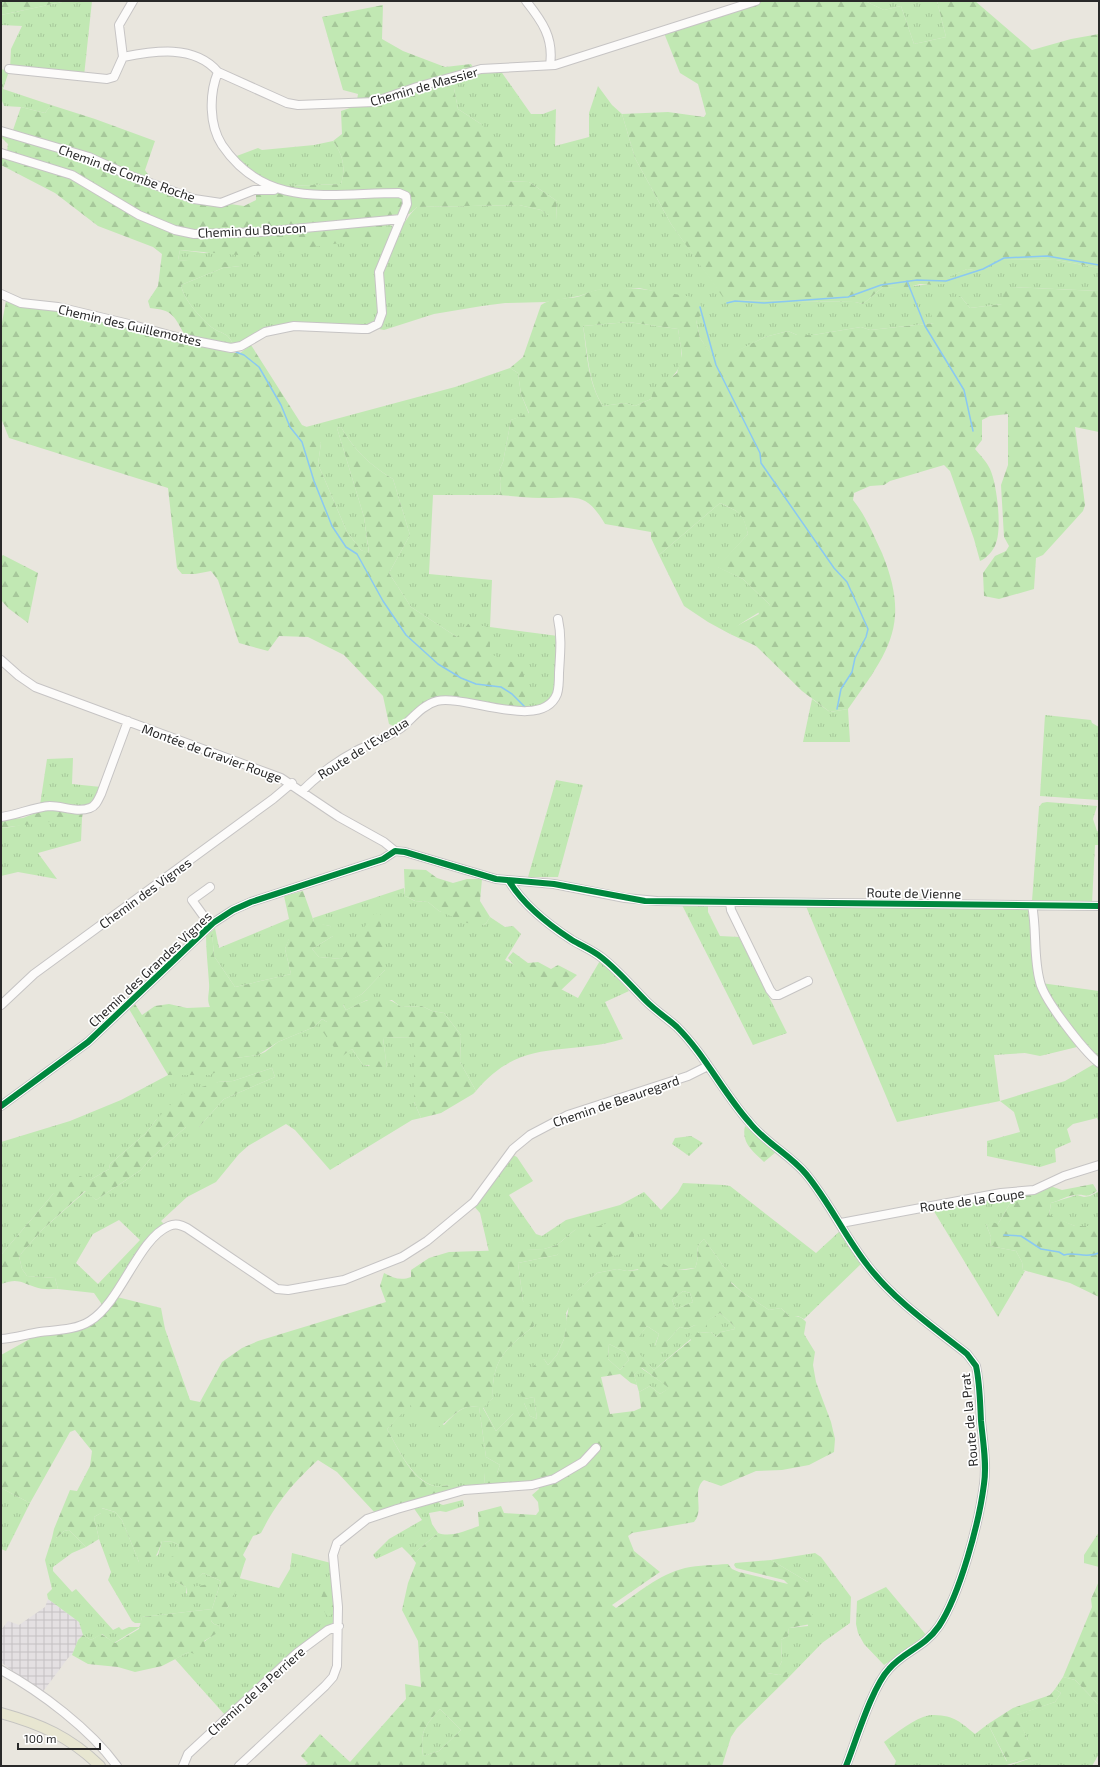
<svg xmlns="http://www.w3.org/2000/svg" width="1100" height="1767" font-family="'Exo 2',sans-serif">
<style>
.industrial{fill:url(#industrial-grid)}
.grass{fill:url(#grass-tufts);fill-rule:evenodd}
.forest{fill:url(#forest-firs);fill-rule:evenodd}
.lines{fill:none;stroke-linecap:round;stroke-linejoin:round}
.stream{stroke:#8ac8f2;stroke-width:1.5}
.minor-casing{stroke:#c6c4c4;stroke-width:10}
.major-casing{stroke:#c4c3c0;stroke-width:12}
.minor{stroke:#fcfbfa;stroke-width:8}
.major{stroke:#e8e6d1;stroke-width:10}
.cycleway-casing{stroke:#fff;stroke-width:8}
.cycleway{stroke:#00873e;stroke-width:6}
.labels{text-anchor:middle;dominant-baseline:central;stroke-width:3.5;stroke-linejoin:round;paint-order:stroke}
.street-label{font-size:13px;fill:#292929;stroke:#fff}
</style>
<defs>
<pattern id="industrial-grid" width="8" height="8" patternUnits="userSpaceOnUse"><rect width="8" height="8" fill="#e4e0e2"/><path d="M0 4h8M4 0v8" fill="none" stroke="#c4c0c2"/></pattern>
<pattern id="grass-tufts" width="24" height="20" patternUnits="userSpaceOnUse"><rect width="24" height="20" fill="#c1e8b3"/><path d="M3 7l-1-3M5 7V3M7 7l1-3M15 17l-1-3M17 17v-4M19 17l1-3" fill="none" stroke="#a6c79a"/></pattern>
<pattern id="forest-firs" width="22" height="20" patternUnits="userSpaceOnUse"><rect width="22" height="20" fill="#c1e8b3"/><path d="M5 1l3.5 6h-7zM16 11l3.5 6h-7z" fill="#a6c79a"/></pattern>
</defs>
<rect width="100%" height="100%" fill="#e9e6de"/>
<path class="industrial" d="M48,1599L79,1622L83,1635L78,1640L72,1655L68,1658L42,1693L2,1663L1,1630L8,1621L19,1625L45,1607Z"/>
<path class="grass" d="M67,1H92L84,76L10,69L11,49L22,26L1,25V15Z
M865,1H937L946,37L914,44L901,6L884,10Z
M1,69L9,71L3,89L51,105L45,113L21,107L4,106L1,98Z
M500,70L531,114H543L556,109L555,146L589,137V113L598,86L612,105L622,114L635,158L671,224L726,300L855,302L863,304L883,287C904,288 925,284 946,283L948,277L967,269L980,271L1001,259L1056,260L1099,268V291L1011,287L1002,304L970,308L961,297L934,323L870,330L861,327L813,335H797L788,331L765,337L716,362L700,338L696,320L662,293L639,288L597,290L579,296L546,302L505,303L482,306L434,314L384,330L379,329C390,315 382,301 382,284C382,263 402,220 417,207L519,205L541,210L556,220L557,201L529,182L504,181L481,124L458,109L454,88V81L482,71Z
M333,141C343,155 346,167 341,184L287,186L283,188L257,176L234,157L258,148L262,150L314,145Z
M388,223L393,227L377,273L379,312L376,320L372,324L364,327L291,323L265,328L234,346C227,330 221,335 210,326C199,316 184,300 181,285L223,268L240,266L178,260L180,250L204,253Z
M628,322L678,329C682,354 687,366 665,383C658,388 654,390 651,399L635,406L624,403L603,406C588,383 588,353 583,326Z
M510,368L518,373L521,394L529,414L511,420L503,462L499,471L501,481L500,495H433L429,574L492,580L490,627L558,636L555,694L543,705L526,708L490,654L457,637L411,607L389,573L410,535L393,479C371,466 353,449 341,427L337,428L364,517L369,554L361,550L347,532L318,464L321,443L306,427L455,387Z
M720,503C740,513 743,511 748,534L718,567L743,579L770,605C759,614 737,623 730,634L708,622L684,606L659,555Z
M812,699L830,712L848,709L850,742H803Z
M1045,715L1091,720L1092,723L1099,727V800L1040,796Z
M73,758L72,784L101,787L96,801L89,807L40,805L47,759Z
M556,780L583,785L558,877H528Z
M1047,802L1097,806L1093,819L1097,831L1099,832V845H1095L1092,903L1032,901L1039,807L1042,803Z
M53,818H82L81,841L38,853L57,879L18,872L1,876V828L11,827Z
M404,888L405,896L415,901L428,902L439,911L485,925L490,917L505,927L513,926L521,934L505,960L578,998L601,959L629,991L605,1002L623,1039C564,1057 522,1036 476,1091L460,1062L461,1035L444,1013L432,1011L422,1006L401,1007L392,1000H367L346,1010L343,1004L362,994L385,970L351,948L341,959L319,957L312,949L333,936L330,926L314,923L313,918Z
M708,904V912L720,936L739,937L787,1033L753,1045L682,905Z
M805,904L1030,907L1037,982L1077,1047L1040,1056L1025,1053L994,1055L1000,1101L1065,1081L1094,1064L1099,1067V1123L1097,1118L1073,1124L1067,1129L1071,1142L1055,1149L1056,1162L1040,1167L987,1156V1141L1020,1132L1014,1112L1000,1101L897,1122Z
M289,919V939L285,949L291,974L235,987L214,956L212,931L215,928L219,948Z
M1041,983L1099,991V1061L1084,1046Z
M322,1019L327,1022L341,1056L352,1049L363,1065L387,1068L383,1038L414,1037V1102L421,1118L412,1120L330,1170L295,1130L286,1124L248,1146L239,1154L216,1182L187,1197L161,1221L166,1226L103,1306L94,1293L58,1289L55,1278L27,1276L22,1269L19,1256L43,1229L86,1191L96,1200L141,1170L149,1160L186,1127H199L224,1099L275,1077L272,1068L233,1081L218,1082L156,1120L146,1133L110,1164L109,1169L90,1180L53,1194L1,1255V1142L70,1121L121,1100L168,1075H209L236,1058L258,1055L265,1052L278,1042L314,1027ZM119,1220L140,1240L98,1284L76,1263L93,1234Z
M691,1136L703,1143L689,1156L672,1144L675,1138Z
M511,1154L517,1157L533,1181L509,1195L536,1234L542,1236L566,1220L620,1205L644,1192L661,1210L678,1192L683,1183L724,1185L730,1186L816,1253L841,1230L862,1263L804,1319L798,1316H789L781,1308L769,1310L742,1292L731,1282L733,1276L724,1267L704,1239C692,1249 701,1256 695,1268L675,1270L664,1265L627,1271L617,1269L597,1273L578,1290L566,1313L567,1322L564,1339L557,1355L548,1365L544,1359L524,1399L534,1397L537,1419L530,1416L524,1403L496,1431L483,1407L493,1398C491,1360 506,1348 534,1326L523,1301L518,1263L557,1255L576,1229L557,1245L544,1249L489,1252L480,1213L473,1205Z
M1099,1191V1226H1075L1049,1216L1051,1203L1077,1195L1084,1197L1090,1196Z
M1015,1195L998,1224H986L991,1237L990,1246L1016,1251L1022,1262L1023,1270L1025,1271L998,1317L932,1208L1000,1196Z
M683,1291L690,1293L693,1302L676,1309L672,1300Z
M720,1313L734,1326L735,1329L721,1332L716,1337L711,1332L698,1333L654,1370L631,1346L647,1326L659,1334L655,1345L662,1353L667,1341L680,1327L687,1329L695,1325L707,1327L706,1321Z
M609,1344L625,1352L629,1360L620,1370L608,1359Z
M641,1368L670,1388L660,1394L650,1386L639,1392L634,1375Z
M410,1404L444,1425C456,1413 462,1404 479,1407L486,1457L500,1465L497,1473H484L485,1485L452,1491L450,1485C446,1485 439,1487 435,1486C412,1481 397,1446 387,1429Z
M1,1488L30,1503L6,1551L1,1549Z
M438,1500L440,1504L443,1505L463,1500L464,1506L446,1512L440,1511L429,1513L432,1524L438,1533L411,1556L402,1547L376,1559L373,1555L389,1539L422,1520L413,1507Z
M101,1508L115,1512L122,1520L139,1562L158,1555L162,1541L173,1542L179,1545L175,1581L186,1587V1594L192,1587V1582L203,1573L221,1581L212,1609L142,1617L141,1623H135L132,1621L108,1580L111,1572L99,1539L94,1517L101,1513Z
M69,1530L86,1547L72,1553L53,1567V1571L72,1592L76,1589L113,1630L119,1627L122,1630L129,1627H140L114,1643L102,1634L91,1640L83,1635L79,1622L48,1599L47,1594L52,1589L45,1560L52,1538H56L64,1531Z
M292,1553L331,1563L336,1620L225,1715L175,1659L189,1652L218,1632L220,1626L214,1624L211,1621L228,1607L239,1578L279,1588L290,1569Z
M815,1553L821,1557L851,1597L850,1623L822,1643L788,1678L786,1673L779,1675L767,1673V1667H779L782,1661L781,1640L788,1636L789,1628L808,1626L806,1597L808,1582L771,1560Z
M886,1587L927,1636L884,1665L864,1644L858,1633L856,1624L857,1601Z
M1063,1677L1075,1680L1099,1705V1754L1092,1766H1008L1031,1758L1028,1740L1016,1715L1055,1702L1061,1693L1055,1689Z
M440,1709L461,1730L439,1751L423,1756C420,1731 424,1727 440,1709Z
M930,1715C953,1715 958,1720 975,1734L988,1724L1007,1762L1002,1765L1003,1766H894L896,1761L884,1742C899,1731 913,1719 930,1715Z"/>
<path class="forest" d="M1,1H67L1,15Z
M760,1H865L884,10L901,6L914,44L946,37L937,1H975L1032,50L1071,39L1099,34V268L1056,260L1001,259L980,271L967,269L949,277L946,283L934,285L920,284L905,288L883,287L863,304L855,302L725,300L671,224L635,158L622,114L668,112L704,117L706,114L698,84L680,73L664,33Z
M383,5L382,39L403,51L445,67L471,64L474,69L454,76V88L458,109L481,124L502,144L504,181L529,182L557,201L556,221L541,210L519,205L417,207L409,214L390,215L383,237L249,256L180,250L178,260L240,263V266L223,268L181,285C184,300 199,316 210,326C221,335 227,330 234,346H229L184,334C174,315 172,310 150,308L148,301L158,286L162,254L153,247L98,226L55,193L1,165V155L7,151L8,144L2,138L3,134L13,130L21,107L45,113L51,105L95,119L155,141L145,170L153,182L174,196L244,206L256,200V193L269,192L281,193L283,188L287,186L341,184C346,167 343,155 333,141L342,134L341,111L356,106L358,94L343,90L322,17Z
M1011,287L1099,291V432L1075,427L1085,505L1083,511L1043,555L1036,558L1034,589L999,599L984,596L983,573L995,556L1006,551L1009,546L1004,537L1001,485L1008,465V414L990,416L982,420V440L975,449C980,455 987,462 990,469C997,484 1002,528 996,543C994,550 987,558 980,561L974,539L950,471L944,465L890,481L884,485L870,486L854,493L853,500C866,516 873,534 882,553C911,624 889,651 848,709L830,712L802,691L756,646L730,634L733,628L759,614L757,609L770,605L743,579L717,567L748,534C743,512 739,512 720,503L659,555L651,538V532L605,524C585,490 575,499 541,498C527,498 514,496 500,495L501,481L499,471L503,462L511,420L529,413L521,394L518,373L510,368L523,357L541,305C551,298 565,299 577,297C584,295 590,291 597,290C631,284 665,293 699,298L703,313L696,320L700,338L716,361L765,337L788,331L797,335H813L861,327L870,330L934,323L931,314L938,302L959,296L961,297L970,308L1002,304C1002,296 1003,291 1011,287ZM628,322L678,329L682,354L677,373L653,391L651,399L635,406L624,403L603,406C588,384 587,353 583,326Z
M6,301L33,307L59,309L231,353H240L251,345L302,425L314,430L321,443L318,464L347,532L361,550L369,553L364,517L337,428L341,427C353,449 371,466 393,479L410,535L389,573L411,607L457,637L468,624L490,627V654L523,666L526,708L438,699L396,727L389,724L383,696L344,655L308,637L279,636L268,651L239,643L218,580L211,571L195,574H182L177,568L168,488L9,438L1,418V328Z
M3,555L38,573L28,623L8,608L1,600V557Z
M43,810L83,812L82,818H54L49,822L1,828V820L23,818Z
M404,869L426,870L437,878L453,883L467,879H482L480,901L490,917L485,925L467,923L439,911L428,902L415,901L405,896Z
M303,891L314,922L330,926L335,934L333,936L312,949L319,957L341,959L374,914L380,912L385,970L362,994L343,1005L346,1010C367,1000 381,991 401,1007L422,1006L432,1011L444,1013L461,1035L460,1062L476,1091L473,1094L441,1113L421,1118L414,1102V1037L383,1038L387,1068L374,1072L369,1065H363L352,1049L341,1057L323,1032L327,1022L322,1019L314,1027L278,1042L258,1055L236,1058L232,1066L209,1075H168L129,1009L135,1004L142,1015L155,1006L169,1004L187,1008L210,1007C206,998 210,993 209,983C208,967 206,951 206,935L212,931L214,956L235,987L291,974L285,949L289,938V919L284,896Z
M513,952L528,963L538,962L551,969L558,965L577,975L560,991L524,977L508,958Z
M272,1068L275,1077L224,1099L199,1127H186L149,1160L141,1170L96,1200L85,1191L43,1229L19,1256L22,1269L27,1276L55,1278L58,1289C51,1289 42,1290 35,1287C20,1282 18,1278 1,1284V1255L53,1194L80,1176L90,1180L109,1169L110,1164L146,1133L156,1120L180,1095L198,1088L218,1082L233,1081Z
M745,1126L776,1152L764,1162C753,1151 741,1143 745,1126Z
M1093,1184L1097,1191C1085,1199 1087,1194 1076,1195C1068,1195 1059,1201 1051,1203L1049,1215L1075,1226H1099V1297L1070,1283L1023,1270L1022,1262L1016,1251L990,1246L991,1237L986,1224L992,1222L998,1224L1015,1195L1050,1186L1062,1190Z
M622,1219L634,1223V1243L631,1251L596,1261V1242L588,1236L592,1228Z
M576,1229L581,1234L557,1255L518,1263L523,1301L530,1306L534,1326C506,1348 491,1360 493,1398L483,1408L496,1431L513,1414L518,1401L524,1403L530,1416L537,1419L534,1397L524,1399L521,1395C524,1375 527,1369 544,1359L548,1365L557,1355L564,1339L570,1297L597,1273L617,1269L627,1271L638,1270L642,1260L654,1257C666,1267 679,1273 695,1268C701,1256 692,1249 704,1239L724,1267L734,1276L731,1283L742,1292L769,1310L781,1308L789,1316C797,1316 801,1316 806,1322L804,1334L815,1352L813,1365L816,1382L831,1422L835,1439L834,1452L809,1465L782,1470L756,1471L721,1486L704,1480C691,1491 705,1509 694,1522L632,1533L628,1536L634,1551L660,1572L612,1605L616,1608C638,1593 658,1575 685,1568C699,1565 714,1565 728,1564L732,1569L739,1572L788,1584L784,1580L736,1568L734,1565L735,1563L771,1560L808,1582L811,1595L806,1597L807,1601L813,1605L811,1624L789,1628L788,1636L781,1640L782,1661L779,1667L767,1668V1673L779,1675L787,1672L788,1678L737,1728L731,1737L722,1766H304L308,1763L301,1756L320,1734L350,1762L406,1699L405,1684L421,1687L418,1641L402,1610L408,1583L416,1563L411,1556L438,1533C451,1538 467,1530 479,1526L478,1512L501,1506L504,1513L536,1515L539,1511L538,1502L532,1495L539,1489L538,1482L485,1485L484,1473H497L500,1465L486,1457L479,1407C457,1403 453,1421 434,1429L410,1405L387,1429C397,1446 412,1482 435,1486C440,1487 446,1485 451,1485L452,1491L376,1514L337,1472L318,1460C292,1484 277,1502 261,1533L253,1536L243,1555L246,1559C238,1580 234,1613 211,1621L214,1624L220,1626L219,1632L204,1641L206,1650L200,1656L189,1652L162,1666L135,1672L118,1667L88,1664L72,1655L78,1640L83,1635L91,1640L101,1634L115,1643L139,1629L142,1617L212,1609L221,1581L203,1573L193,1582L192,1587L209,1584V1593L188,1599L186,1587L175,1581L162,1570L168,1558L177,1555L179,1545L173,1542L162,1541C158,1553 155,1562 143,1566L139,1562L122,1520L115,1512L102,1508L101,1513L94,1517L99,1539L86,1547L69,1530L64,1531L56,1538H52L54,1529L70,1490L77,1491L90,1466L92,1451L75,1430L70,1432L30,1503L1,1488V1355L37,1335L75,1329L117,1297L161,1308L165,1329L190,1400L200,1402L222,1362L242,1348L258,1341L386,1302L380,1286L384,1273C393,1278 401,1281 411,1277V1270L429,1258L449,1252L544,1249L557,1245ZM683,1291L690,1293L693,1302L676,1309L672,1300ZM720,1313L734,1326L735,1329L721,1332L716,1337L711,1332L698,1333L696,1331L689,1336L691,1340L654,1370L632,1346L647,1326L659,1334L655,1346L661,1353L668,1350L667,1341L680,1327L687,1329L695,1325L701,1329L707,1327V1321ZM609,1344L625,1352L629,1360L620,1370L608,1359ZM642,1368L669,1388L660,1394L650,1386L639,1392L641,1408L634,1411L610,1414L601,1377L620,1374L631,1383L637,1385L634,1375ZM440,1709L461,1730L439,1751L423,1756C420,1731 424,1727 440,1709Z
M1099,1532V1567L1084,1563V1555Z
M329,1575L332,1576L336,1611L328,1617L319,1604Z
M1099,1581V1705L1075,1680L1063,1677L1092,1607L1091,1599Z
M1055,1689L1061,1693L1055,1702L1017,1715L1028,1740L1035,1748L1031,1758L1003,1766L1001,1765L1007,1761L988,1724L1013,1708L1050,1695Z"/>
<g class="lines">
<path class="stream" d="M907,281L925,326L964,390L973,431
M727,303L735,301L764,303L848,297L881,285L917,280L946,281L983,269L1004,258L1047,256L1099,265
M700,307L716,365L760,453L761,463L834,568L847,582L868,629L866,637L855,658L852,672L841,689L837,709
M236,352L244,355L259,367L281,405L290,427L302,442L314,481L332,526L346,547L357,554L383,601L406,635L438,664L461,678L476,684L501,687L512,694L526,708
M1004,1235L1021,1236L1041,1249L1059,1252L1064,1255C1075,1251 1085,1259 1099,1253"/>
<g class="minor-casing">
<path id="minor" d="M526,1C542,21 554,38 550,65
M123,57C154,51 194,44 218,72L287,103L298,105L374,102L417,87L481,69L555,65L756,1
M123,57L119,25L133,1
M9,69L107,79L114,77L123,57
M1,131L89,157L128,175L194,199L221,203L254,190H274
M1,153L72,175L139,215L175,230L194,234L261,232L401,219
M1,294L21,303L58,307L133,325L180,338L231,348L241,346L265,332L294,326L362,329H368L378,324L382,313L379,272L407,204L406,196L399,193C331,193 266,210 222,145C209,125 209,94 218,72
M1,660L19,676L35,687L281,778L339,817L384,842L395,851L405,852L496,879L554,884L625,898L657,901L1099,906
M302,791C318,775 337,761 358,750C372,743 388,737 401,728C412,719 422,705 437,701C465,694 542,732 557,694C559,688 559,680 559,673C560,655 562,637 558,619
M1,817C17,815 34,807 50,806C63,806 77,813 90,808C96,806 98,800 101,794L128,721
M509,881C524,906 549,925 572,940C582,946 592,950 601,957C618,970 632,987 646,1001C656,1011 667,1018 677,1027C706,1056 723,1093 750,1123C766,1143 790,1155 806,1174C830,1203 845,1237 868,1266C895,1301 933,1327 967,1354L976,1366C980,1384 980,1403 981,1421C983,1442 987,1464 984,1484C979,1523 960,1594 939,1626C924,1648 904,1651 889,1669C872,1687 856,1741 846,1766
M210,887L192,900L210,925
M730,902L731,910L770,990L774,995H779L808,981
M1032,905C1037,930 1033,957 1040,982C1044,1000 1084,1051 1099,1063
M1,1005L34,974L273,799L292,783
M1,1106L88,1042L213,923L233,910L251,902L383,859L395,851
M841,1223L1001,1193L1034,1190L1064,1176L1099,1165
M1,1339C14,1338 27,1334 40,1332C56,1330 76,1330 90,1321C121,1302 138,1239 169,1226C176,1223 181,1225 187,1228L277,1289L288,1290L344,1280L402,1257L427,1241L474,1202L513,1149L530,1135L568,1115L688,1076L708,1066
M1,1670C41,1692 90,1729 117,1766
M183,1766L188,1754L297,1653L328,1630L339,1626
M239,1766L325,1686L333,1677L337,1666L338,1607L333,1555L337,1543L367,1519L397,1509L464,1490L532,1485L554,1479L583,1462L596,1448"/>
</g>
<g class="major-casing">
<path id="major" d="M1,1713C41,1724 70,1737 100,1766"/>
</g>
<use href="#minor" class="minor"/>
<use href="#major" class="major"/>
<g class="cycleway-casing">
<path id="cycleway" d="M509,881C524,906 549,925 572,940C582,946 592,950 601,957C618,970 632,987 646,1001C656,1011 667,1018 677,1027C706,1056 723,1093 750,1123C766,1143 790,1155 806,1174C830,1203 845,1237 868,1266C895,1301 933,1327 967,1354L976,1366C980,1384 980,1403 981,1421C983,1442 987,1464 984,1484C979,1523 960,1594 939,1626C924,1648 904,1651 889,1669C872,1687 856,1741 846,1766
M1,1106L88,1042L213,923L233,910L251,902L383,859L395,851L405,852L496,879L554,884L645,901L1099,906"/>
</g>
<use href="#cycleway" class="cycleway"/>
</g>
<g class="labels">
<g class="street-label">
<text transform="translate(424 86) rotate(-16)">Chemin de Massier</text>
<text transform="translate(127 173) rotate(20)">Chemin de Combe Roche</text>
<text transform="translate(252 230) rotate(-3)">Chemin du Boucon</text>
<text transform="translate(130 325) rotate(13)">Chemin des Guillemottes</text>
<text transform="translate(363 748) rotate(-32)">Route de l'Evequa</text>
<text transform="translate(212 753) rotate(20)">Montée de Gravier Rouge</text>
<text transform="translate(145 893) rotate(-36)">Chemin des Vignes</text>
<text transform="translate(914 893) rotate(1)">Route de Vienne</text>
<text transform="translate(150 969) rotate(-43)">Chemin des Grandes Vignes</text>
<text transform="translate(616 1101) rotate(-19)">Chemin de Beauregard</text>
<text transform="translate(972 1200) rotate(-8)">Route de la Coupe</text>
<text transform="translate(969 1420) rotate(-95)">Route de la Prat</text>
<text transform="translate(256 1691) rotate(-42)">Chemin de la Perriere</text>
</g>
</g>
<rect width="1100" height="1767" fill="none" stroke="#292929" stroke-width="4"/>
<path d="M18 1743v6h82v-6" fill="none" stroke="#292929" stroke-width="2"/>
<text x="24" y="1743" font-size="12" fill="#292929" stroke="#ffffff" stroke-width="3" paint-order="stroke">100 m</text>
</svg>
